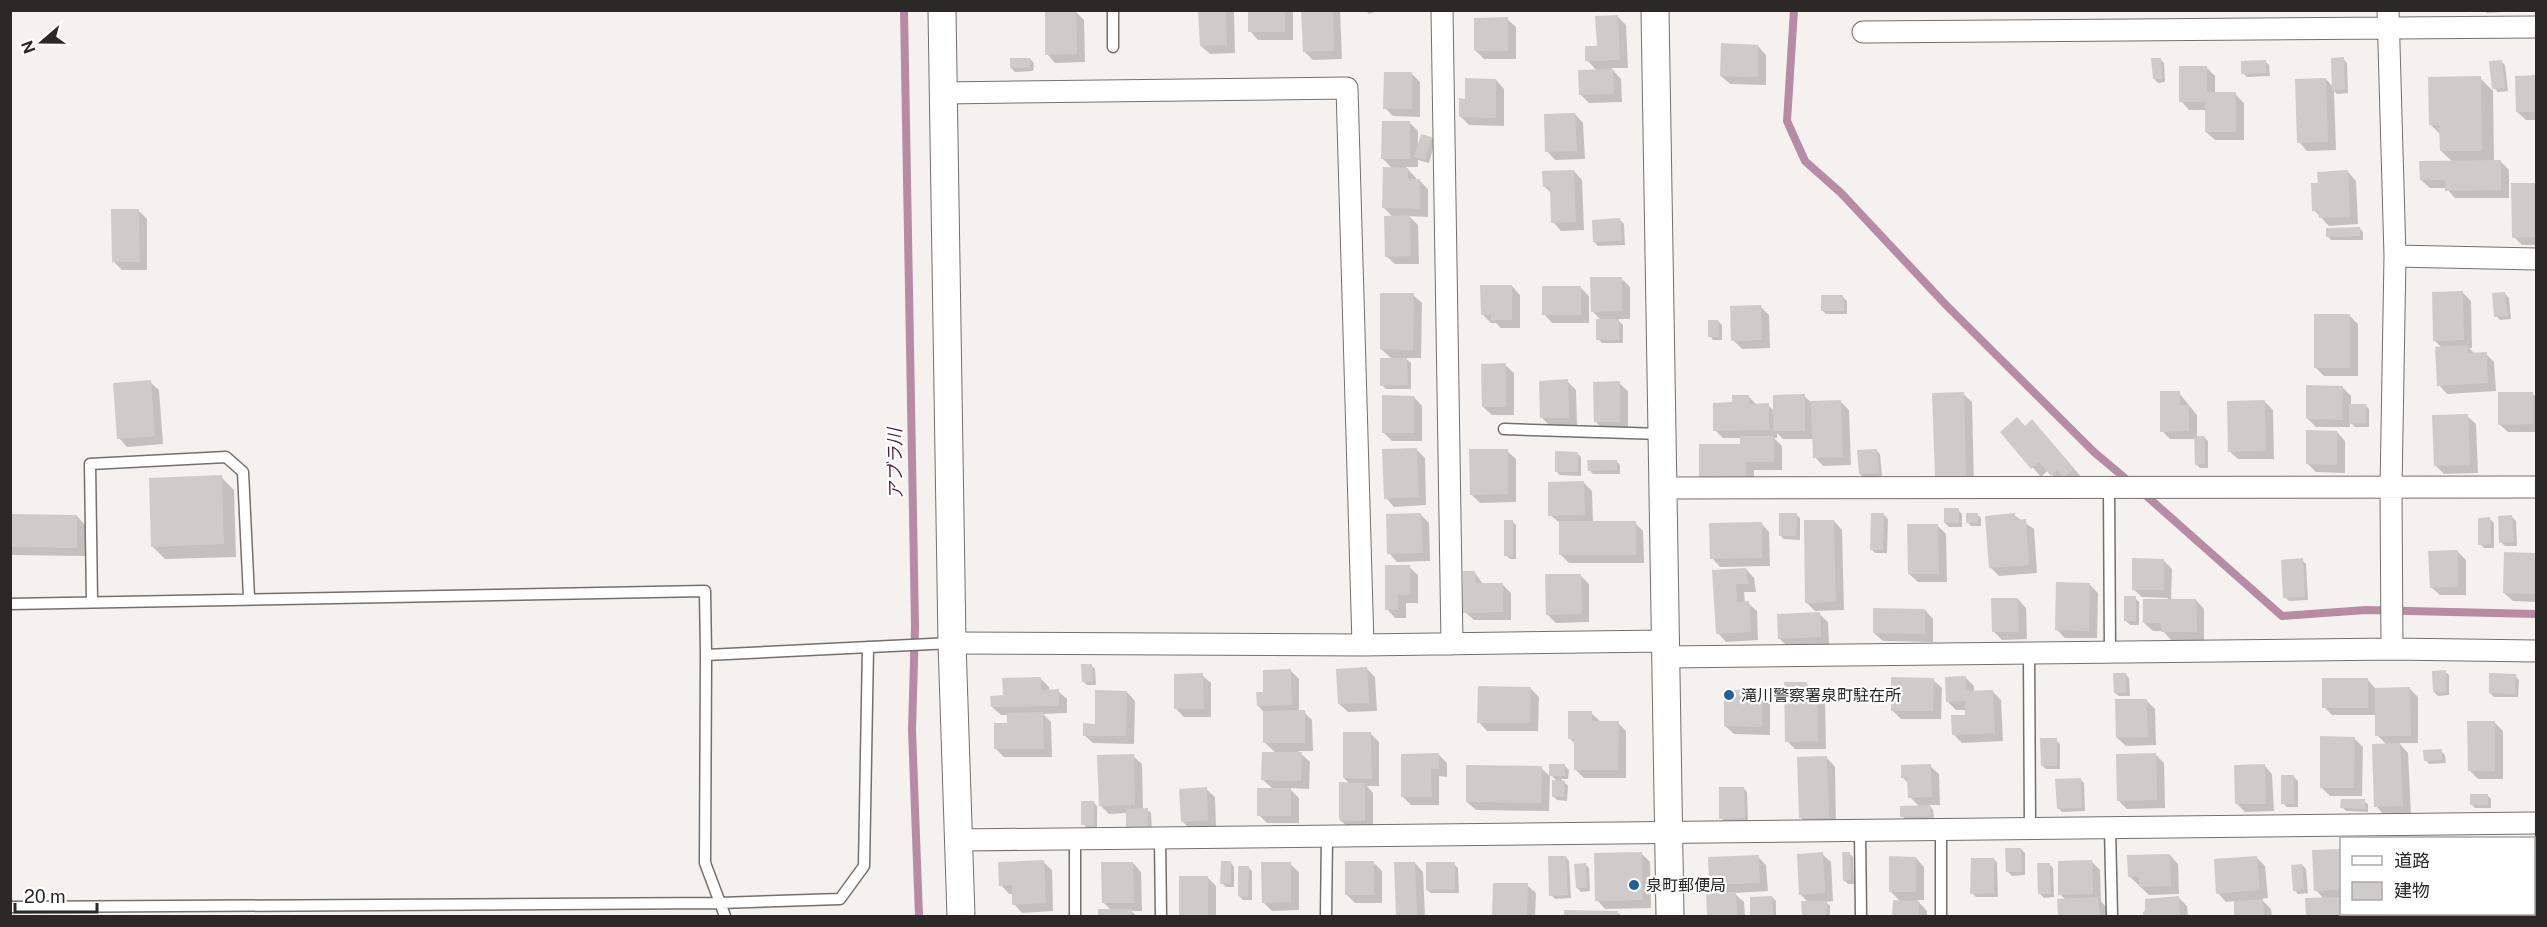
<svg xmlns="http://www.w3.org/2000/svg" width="2547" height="927" font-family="'Public Sans','Noto Sans JP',sans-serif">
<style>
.shadow{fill:#0003}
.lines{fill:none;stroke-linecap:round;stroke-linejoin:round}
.stream{stroke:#b88ba4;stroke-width:8}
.building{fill:#d0cbcb}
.service-casing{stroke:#74706e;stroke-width:13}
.minor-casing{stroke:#74706e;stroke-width:23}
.tertiary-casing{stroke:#74706e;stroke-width:29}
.service{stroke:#fff;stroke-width:10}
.minor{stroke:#fff;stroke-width:21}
.tertiary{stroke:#fff;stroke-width:27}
.poi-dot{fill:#226197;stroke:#fff;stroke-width:2}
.labels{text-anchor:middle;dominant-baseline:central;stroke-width:4.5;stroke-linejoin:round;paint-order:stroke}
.poi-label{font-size:16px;fill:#2a2928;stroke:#fff;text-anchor:start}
.water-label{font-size:18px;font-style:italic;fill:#541c40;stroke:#fff}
</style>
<rect width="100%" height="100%" fill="#f5f1ef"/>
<path class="shadow" d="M1200,10L1234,12L1235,53L1210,54L1201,46Z
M1249,10H1293V40H1258L1250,31Z
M1302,10H1340L1342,59L1313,60L1304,51Z
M1365,10H1380L1369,14Z
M2485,10H2505V12L2487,13Z
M1076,12L1084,20L1085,62L1055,63L1047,54Z
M1618,17L1626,25L1628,68H1611L1621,79L1622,102L1589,103L1580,94L1597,71L1587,60Z
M1507,19L1516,27V59H1484L1476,51Z
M1758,46L1766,55V85L1730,84L1721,76Z
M1030,59L1034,63L1033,71L1015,72L1011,68Z
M2160,59L2164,63L2165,82L2158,83L2154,79Z
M2343,59L2347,63L2348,93L2337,94L2334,91L2336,150L2307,151L2299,142L2326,79L2333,87Z
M2265,61L2269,65L2270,76L2247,77L2243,73Z
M2501,61L2505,65L2508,91L2498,92L2494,88Z
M2206,67L2215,76V94H2235L2244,103V140H2215L2206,132V110H2189L2181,101Z
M1412,74L1420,82V117L1393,116L1385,108Z
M2516,77H2536V120H2526L2517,112Z
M2480,78L2493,91L2494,161H2500L2509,170V198H2455L2446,188H2430L2421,180L2453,162L2441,151V135L2430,124Z
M1496,80L1504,89V126L1469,125L1460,116Z
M1575,114L1583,123L1585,159L1555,160L1547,151Z
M1409,122L1418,131V148L1432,138L1435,142L1429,163L1418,160V167H1406L1416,178V180L1420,181L1428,189V217L1409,216L1418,225L1419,264H1395L1386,256L1393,217L1383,207L1393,169L1383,159Z
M1574,171L1582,180L1584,230L1561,231L1553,222L1552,194L1544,186Z
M2348,172L2356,181L2358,224L2329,226L2314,210L2319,184Z
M2513,185H2536V245H2522L2514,237Z
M138,210L147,219V270H122L113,261Z
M1620,220L1624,224L1625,245L1598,246L1594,242Z
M2359,228L2363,232V240H2331L2327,236Z
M1621,278L1630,287V319H1617L1623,325V343H1602L1598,339L1602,321L1592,311Z
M1512,286L1520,295V328H1501L1496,323H1491L1482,314Z
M1580,287L1589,296V323H1552L1544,314Z
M2463,293L2471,301L2472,348H2469L2475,354H2486L2494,362L2496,391L2447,394L2439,385L2442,348L2434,340Z
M2505,294L2509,298L2511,319L2500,320L2496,316Z
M1413,295L1422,303L1421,358H1405L1411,363V389H1386L1382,385L1392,359L1381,349Z
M1843,297L1847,301V314H1826L1822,310Z
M1760,306L1769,315L1770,348L1742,349L1733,340Z
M2349,315L2358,324V376H2324L2316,368Z
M1718,321L1722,325V340H1713L1710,336Z
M1505,365L1514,373V415H1492L1483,407Z
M1567,381L1576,390L1577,425L1550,426L1542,418Z
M150,382L159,390L163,444L127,447L119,438Z
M1619,383L1628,391V430H1604L1595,421Z
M2343,388L2351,396V406L2365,405L2369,409V427H2355L2350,422V427H2316L2307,418Z
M2179,393L2197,415V437H2204L2208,441V468H2200L2196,464V439H2170L2162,431Z
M2532,393L2536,397V432H2508L2499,424Z
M1963,394L1972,402L1974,484L1945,485L1936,477Z
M1804,396L1811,402L1840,401L1849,410L1851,465L1823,466L1815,457L1814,439H1783L1777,433V438H1774L1782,446V470H1754V485H1709L1700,476L1742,445V438H1723L1715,430L1734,404L1749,397L1757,405H1768L1774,411Z
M1414,397L1422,406V441H1392L1383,432Z
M2264,401L2273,410L2274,459H2238L2229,451Z
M2467,416L2476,424L2478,473L2444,474L2436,466Z
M2025,427L2041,430L2082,478L2060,483L2048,470L2041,477L2002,432Z
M2337,432L2345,441V473L2316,472L2307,463Z
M1416,449L1425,458L1426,505L1394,507L1386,498Z
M1876,450L1880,454L1882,476L1864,478L1860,474Z
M1507,451L1516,459V502L1480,503L1471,494Z
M1577,453L1581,457V476L1560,475L1556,471Z
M1616,461L1620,465V474H1593L1589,470Z
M221,477L234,490L236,557L165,559L152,546Z
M1584,483L1592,491L1593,523H1635L1643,531L1644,563H1569L1561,555V524L1550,515Z
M1958,510L1962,514V527H1949L1945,523Z
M1977,514L1981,518V526H1971L1967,522Z
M1421,515L1429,523L1430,561L1397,562L1389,553Z
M1796,515L1800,518V540L1784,539L1780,535Z
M1884,515L1888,519L1887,553H1875L1871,549Z
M2014,515L2034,529L2037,573L1999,576L1991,568Z
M10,516H77L85,525V556L10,555Z
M2512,517L2516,521L2517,546H2505L2501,542Z
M2490,519L2494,523V548H2484L2480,544Z
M1512,521L1516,525V559H1510L1506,555Z
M1834,521L1842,530L1844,610L1815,611L1806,602Z
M1761,523L1769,532L1770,566L1720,567L1712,558Z
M1938,526L1946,534L1947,582H1918L1909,574Z
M2457,551L2466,560V595H2440L2431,587Z
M2505,553L2536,555V602L2513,601L2504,593Z
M2163,560L2172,569L2171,601L2196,600L2204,609V640H2171L2163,631H2153L2144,623L2168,601V598L2142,597L2133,589Z
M2302,560L2306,564L2308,600L2289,601L2285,597Z
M1409,567L1418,575V603H1406V618H1395L1387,609Z
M1746,569L1754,578L1756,592H1744L1745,603H1748L1757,611L1758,640L1726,642L1718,633L1713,571Z
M1475,573L1483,584H1502L1511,593V620H1474L1465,612Z
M1580,575L1589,584V622L1556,623L1547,614Z
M2089,584L2098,593L2097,638H2065L2056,629Z
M2135,598L2139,602V625H2130L2126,621Z
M2018,599L2026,608L2027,639L2002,640L1993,631Z
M1925,610L1933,619V642L1883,641L1874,633Z
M1819,614L1828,622L1829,645L1788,647L1779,638Z
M1091,665L1095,669L1096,685H1087L1083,681Z
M1367,669L1375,677L1377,711L1348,712L1339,704Z
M1290,670L1299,679V712H1304L1312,720L1313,751H1298L1310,762L1309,789L1289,788L1299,798V823H1267L1259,815L1273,789L1263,780L1276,753L1264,742V712L1258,706L1265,694Z
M2445,672L2449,675V695L2438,696L2434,692Z
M2125,674L2129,678L2130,696H2119L2115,693Z
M1202,675L1211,683V717H1184L1175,708Z
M2515,676L2519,680L2518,697H2494L2490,693Z
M1965,677L1974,686V692H1993L2001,700L2003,741L1962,743L1953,734L1967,716L1966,710H1956L1948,702Z
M1040,678L1049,687V691H1058L1067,699V713L1043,714L1051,722L1052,757H1004L995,748L1009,724V715H1001L992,707L1004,697Z
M2367,679L2376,689H2410L2418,697V743H2399L2408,753L2411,814L2384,815L2376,806L2387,745L2377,735V715H2332L2324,707Z
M1933,680L1942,688L1941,719H1901L1892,710Z
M1806,683L1825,701L1826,749H1795L1787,741Z
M1530,688L1539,697L1538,731H1487L1479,722Z
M1127,692L1135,701L1134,744L1093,743L1084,735L1096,725Z
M1762,692L1770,700V735L1734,734L1725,726Z
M2146,700L2155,709L2156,745L2126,746L2117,738Z
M1591,713L1600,721L1618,723L1626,731V778H1584L1575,769V744L1569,738Z
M2494,722L2503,731V779H2478L2469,770Z
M1371,734L1379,742V786H1367L1373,793V829L1349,828L1340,820L1350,784L1344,778Z
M2354,738L2363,747L2362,796H2330L2321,787Z
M2056,740L2060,744V769H2046L2042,765Z
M2441,751L2445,755L2446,763L2429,764L2426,760Z
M2155,754L2164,763L2165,808L2127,809L2119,801Z
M1439,755L1447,763V777L1439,776V805H1411L1403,797Z
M1133,756L1142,764L1143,810H1147L1151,813L1152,832L1127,813L1109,814L1100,805Z
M1827,758L1835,767L1836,826H1809L1800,817Z
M2264,765L2272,774L2274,811L2245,812L2237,804Z
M1565,766L1569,770L1568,779H1561L1568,786L1567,801L1557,800L1553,796L1558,782L1551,775Z
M1930,766L1939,774L1940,805H1929L1933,810L1934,819L1906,820L1902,816L1919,806L1910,797L1909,784L1903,778Z
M1541,768L1550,776L1549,811L1476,810L1467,802Z
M2294,777L2298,781V807H2287L2283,803Z
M2080,779L2084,783L2085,811L2062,812L2058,808Z
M1743,788L1747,792L1748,822H1725L1721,818Z
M1206,789L1215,797L1216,828L1191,830L1182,821Z
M2487,795L2491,799V808H2475L2471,804Z
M2364,801L2368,804V812L2346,811L2342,807Z
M1093,802L1097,806V828H1087L1083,824Z
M2021,849L2025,853V875L2012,876L2008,872Z
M2342,850V898H2338L2342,901V914H2347V916H2307L2306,900L2324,899L2316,890Z
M1849,853L1853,857L1854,884H1848L1844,880Z
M1642,854L1650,862L1651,908L1605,909L1597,900Z
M1822,854L1831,862L1833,901L1826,902L1830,906V916H1803V903L1808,902L1800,894Z
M2170,855L2178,864L2179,894L2149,895L2129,876Z
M1566,857L1569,861L1571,898L1555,899L1551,895Z
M1758,857L1766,865L1768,891L1734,893L1744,902L1745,916H1709L1708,895L1720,894L1711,885Z
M2256,857L2265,866L2268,898L2261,899L2271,909L2272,916H2236L2235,901L2226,902L2218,893Z
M1916,858L1924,867V900H1917L1927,911V916H1894V901H1900L1890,891Z
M1994,859L1997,863L1998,897H1976L1972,893Z
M1043,862L1052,870L1053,911L1022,913L1014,904L1013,894H1009L1001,885Z
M1373,862L1382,871V903H1355L1347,895Z
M2092,862L2100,870L2101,901L2106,907L2107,916H2059L2058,900H2066L2060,894Z
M1133,863L1141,872L1142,911H1131L1137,916H1099V911H1112L1103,902Z
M1231,863L1234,867V887H1226L1222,883Z
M1415,863L1423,872L1425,916H1397L1396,864Z
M1290,864L1299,872V910L1272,911L1263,902Z
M1454,864L1458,868L1459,893H1431L1427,890Z
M1585,864L1589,868L1590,891L1581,892L1577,888Z
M2049,864L2053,868L2054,897L2044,898L2040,894Z
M2302,865L2306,869L2308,893L2298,894L2294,890Z
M1248,867L1252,871V900H1243L1239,896Z
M1180,878H1208L1216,886V916H1180Z
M1494,884L1527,885L1536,893L1535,916H1494Z
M1772,897L1776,901V916L1752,915Z
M2179,898L2187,906L2188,916H2144V913Z
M1566,911L1617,912L1622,916H1566Z
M2396,914H2432V916H2396Z
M2476,914H2514V916H2479Z"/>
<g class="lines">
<path class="stream" d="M904,10L915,626L912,730L919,916
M1794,10L1787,121L1805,161L1841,193L1946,305L2094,452L2132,484
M2142,492L2282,616L2366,610L2536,614"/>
</g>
<path class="building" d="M1076,10L1077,54L1045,55V11Z
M1198,10H1226L1227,45L1200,46Z
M1248,10H1285V32H1248Z
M1301,10H1333L1334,51L1303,52Z
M1618,15L1620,60L1585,61V46H1597L1595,16Z
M1508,17V51H1474V18Z
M1721,43L1758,45V77L1720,76Z
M2344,57L2345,90L2332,91L2331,58Z
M1010,58H1030V68H1010Z
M2151,58H2161L2162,79H2153Z
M2266,60V73L2241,74V61Z
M2502,60L2505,88L2492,89L2489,61Z
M2179,66H2207V92H2236V132H2205V102H2179Z
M1613,69L1614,94L1579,95L1578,70Z
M1384,72H1412V109H1383Z
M2536,75V112H2516L2515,76Z
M2481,76L2482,151H2440L2439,125H2429L2428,77Z
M1465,78L1496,79V118L1459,117V98L1465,99Z
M2326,78L2328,142L2297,143L2295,79Z
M1575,113L1577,151L1545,152L1544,114Z
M1382,121H1410V159H1381Z
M1421,134L1432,137L1425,160L1414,157Z
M2501,160V190L2445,191V180H2420L2419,161Z
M1383,167L1408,168V179H1420V209L1382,208Z
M1574,170L1576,222L1551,223L1550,187H1543L1542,171Z
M2348,170L2350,217L2319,218L2318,211H2312L2311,183H2318L2317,172Z
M2511,183H2536V237L2512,238Z
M111,209H139L140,262H112Z
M1410,215L1411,256L1385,257L1384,216Z
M1620,218L1622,241L1593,242L1592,220Z
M2360,227V236L2326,237V228Z
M1590,277H1622V311L1591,312Z
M1480,285H1512V320H1491V315H1481Z
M1542,286H1581V315H1542Z
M2463,291L2464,340L2433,341L2432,292Z
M2505,292L2508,316L2494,317L2492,293Z
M1380,293H1414L1413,350L1380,349Z
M1821,295H1843L1844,311H1821Z
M1761,305L1762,340L1731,341L1730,306Z
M2314,314H2350V368H2314Z
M1596,319H1619V340H1596Z
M1708,320H1718L1719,337H1708Z
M2468,345V353L2487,352L2488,383L2437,386L2435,347Z
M1380,358H1407L1408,385L1380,386Z
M1506,363V407H1482L1481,364Z
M1568,379L1569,418H1540L1539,381Z
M151,380L155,436L117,439L113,383Z
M1620,381V422H1594L1593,382Z
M2306,385L2343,386L2342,420L2306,419Z
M2160,391H2180V405H2189V431L2160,432Z
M1964,392L1966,476L1935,477L1932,393Z
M2498,392H2533V424L2498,425Z
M1805,394V431H1773V395Z
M1382,395L1414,396V433H1382Z
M1732,395H1749V404L1769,403V430L1713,431V403L1732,402Z
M1841,400L1843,457L1813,458L1811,401Z
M2265,400L2266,451L2228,452L2227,401Z
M2349,404H2366V423L2349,424Z
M2468,414L2470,465L2434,466L2432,415Z
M2017,417L2025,426L2032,419L2074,469L2063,478L2057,470L2051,476L2039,462L2031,469L2000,432Z
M2306,430L2337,431V465L2306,464Z
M1740,436H1774V462H1746V477H1699V444H1740Z
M2194,436H2204L2205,464L2195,465Z
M1417,448L1419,497L1384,499L1382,449Z
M1469,449H1508V494L1470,495Z
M1877,449L1879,473L1859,474L1857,450Z
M1555,451L1578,452V472H1555Z
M1587,460H1617V470L1588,471Z
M222,475L224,544L151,547L149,478Z
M1584,481L1585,515L1548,516V482Z
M1944,508H1959V523H1944Z
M1421,513L1423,553L1387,554L1386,514Z
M1779,513H1797L1796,536H1779Z
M1871,513H1884L1883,550H1870Z
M1966,513H1978V523H1966Z
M2015,513V520L2026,519L2029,565L1989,568L1985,516Z
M10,514L77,515V548L10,547Z
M2512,515L2514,542L2499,543L2498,516Z
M2490,517L2491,544L2478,545V518Z
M1504,520H1513V556H1504Z
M1804,520H1834L1836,602L1805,603Z
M1559,521H1636V555H1559Z
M1762,522V558L1710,559L1709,523Z
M1907,524H1938L1939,574H1908Z
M2458,550V587L2430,588L2428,551Z
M2504,552L2536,553V594L2503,593Z
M2132,558L2164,559V590H2132Z
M2303,558L2305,597L2283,598L2281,560Z
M1385,565H1410V595H1398V610H1385Z
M1746,568L1748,584H1736L1737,602L1749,601L1751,632L1716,634L1712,570Z
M1463,571H1475L1476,583H1503V612L1463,613Z
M1545,574H1581L1582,614L1546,615Z
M2056,582L2090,583L2089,631L2055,630Z
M2124,596H2136V621H2124Z
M1991,598H2018L2019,632H1992Z
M2143,599H2196L2197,632H2161V623H2143Z
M1873,608L1925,609V634L1873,633Z
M1820,612L1821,637L1778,639L1777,614Z
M1081,664H1092L1093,682H1082Z
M1367,667L1369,703L1338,704L1336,669Z
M1291,669L1292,705L1257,706L1256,692H1263V670Z
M2446,670V692H2433L2432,671Z
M1203,673L1204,709H1174V674Z
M2113,673H2126V693H2114Z
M2489,673L2516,674L2515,694L2489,693Z
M1966,676V691L1993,690L1995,733L1952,735L1951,715H1965V701L1946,702L1945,677Z
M1041,677V690L1059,689V706L991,707L990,696L1003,695L1002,678Z
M1891,677L1934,678L1933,711H1891Z
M2322,678H2368V708H2322Z
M1784,682H1807V691H1817L1818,741L1785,742Z
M1478,686L1531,687L1530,723H1477Z
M2410,687L2411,736H2375V688Z
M1095,690L1127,691L1126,736H1083V723L1095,724Z
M1724,690H1762V727L1724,726Z
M2115,699H2147L2148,737L2116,738Z
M1305,710V743H1263V711Z
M1568,711H1592V721H1619L1618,770H1574V739H1568Z
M1043,712L1044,749H994V723H1007V713Z
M2467,721H2495V771H2468Z
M1343,732H1371L1372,779L1343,778Z
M2320,736L2355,737L2354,788H2320Z
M2040,738H2057V766H2041Z
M2400,743L2403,806L2374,807L2372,744Z
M2442,749V760L2424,761L2423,750Z
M1262,752H1302L1301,781L1261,780Z
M1439,753V769H1431L1432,797H1401V754Z
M2156,753L2157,800L2117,801L2116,754Z
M1134,754L1135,805L1099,806L1097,755Z
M1827,756L1829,818H1799L1797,757Z
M1549,764H1565V776H1549Z
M1931,764L1932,797L1908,798L1907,778H1901V765Z
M2265,764L2266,804H2235L2234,765Z
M1466,765L1542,766L1541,803L1466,802Z
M2281,775H2294V804H2281Z
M2081,778L2082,808L2057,809L2055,779Z
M1552,780L1565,781L1564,797H1552Z
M1339,782L1365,783V821L1339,820Z
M1207,787L1208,820L1181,822L1179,789Z
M1719,787H1744L1745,818L1719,819Z
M1257,788H1291V816H1257Z
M2470,794H2488V805H2470Z
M2341,799H2365V809L2340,808Z
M1081,801H1094V825H1081Z
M1930,805L1931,816L1900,817V806Z
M1148,808V829H1126V809Z
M2005,848H2021L2022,872H2006Z
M2342,849V890L2314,891L2312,850Z
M1642,852L1643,900L1595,901L1594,853Z
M1823,852L1825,893L1799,895L1797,854Z
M1842,852H1850L1851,880L1843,881Z
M2170,854L2171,886L2139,887V877H2128L2127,855Z
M1759,855L1760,883L1709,885L1708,857Z
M1548,856H1566L1568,895L1549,896Z
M1889,856L1916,857V892H1889Z
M2257,856L2260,890L2216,894L2214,859Z
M1971,858H1994V893L1970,894Z
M1044,860L1046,903L1012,905V885L999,886L998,862Z
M2092,860L2093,894L2058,895V861Z
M1221,861H1231V884H1220Z
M1345,861H1374V895H1345Z
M1101,862H1133L1134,903H1102Z
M1261,862H1291V902L1262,903Z
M1394,862H1415L1417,916H1396Z
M1426,862H1455V890H1426Z
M1586,863L1587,888H1576L1574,864Z
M2037,863H2050L2051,894H2038Z
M2302,864L2304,890L2293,891L2291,865Z
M1238,866H1249L1248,897L1238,896Z
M1179,876H1208V916H1179Z
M1493,883H1528L1527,916H1492Z
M1736,892L1737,916H1707L1706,893Z
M1772,896L1773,915L1750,916V897Z
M2179,896L2180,916H2143V912L2145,911V899Z
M2098,897L2100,916H2058L2057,899Z
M2339,897L2340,916H2306L2305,898Z
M2263,899L2264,916H2234V901Z
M1893,900L1919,901V916H1892Z
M1801,901H1827V916H1802Z
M1098,909H1131L1132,916H1098Z
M1564,910L1618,911V916H1564Z"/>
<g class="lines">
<g class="service-casing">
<path id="service" d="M1113,47V10
M1504,429L1662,434
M2109,489L2110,652
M92,601L90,464L226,457L243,472L249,597
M10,604L705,591L706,655L952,643
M2029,653L2030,829
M706,655L705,863L725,916
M2110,828L2112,916
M1860,831L1861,916
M1075,838V916
M1160,838L1161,916
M10,907L720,903L840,899L864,866L868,647
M2370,914V916
M2532,914V916
M1326,916L1327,836
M1941,916V830"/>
</g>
<g class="minor-casing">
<path id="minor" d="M1442,10L1452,644
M2388,10L2395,256L2391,489L2392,649
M1863,32L2536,27
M943,93L1347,88L1363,645
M2395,256L2536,259
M1663,488L2536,487
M952,643L1363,645L1665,641
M1666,657L2392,649L2536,651
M960,840L2536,823"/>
</g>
<g class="tertiary-casing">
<path id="tertiary" d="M942,10L952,643L961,916
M1655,10L1670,916"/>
</g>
<use href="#service" class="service"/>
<use href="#minor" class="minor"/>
<use href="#tertiary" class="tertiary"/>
</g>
<g class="poi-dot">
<circle cx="1729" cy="695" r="6"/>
<circle cx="1634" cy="885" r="6"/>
</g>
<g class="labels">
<g class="poi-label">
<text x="1741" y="695">滝川警察署泉町駐在所</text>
<text x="1646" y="885">泉町郵便局</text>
</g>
<g class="water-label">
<text transform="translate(895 464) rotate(-91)">アブラ川</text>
</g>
</g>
<rect width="2547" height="927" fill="none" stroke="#2a2928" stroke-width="24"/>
<rect x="2340" y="837" width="195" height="78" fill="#ffffff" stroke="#aaa9a9" stroke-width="1.5"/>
<rect x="2352" y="856" width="30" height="9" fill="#ffffff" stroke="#aaa9a9" stroke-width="1.5"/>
<text x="2394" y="867" font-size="18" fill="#2a2928">道路</text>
<rect x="2352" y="882" width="30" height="18" fill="#d0cbcb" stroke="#aaa9a9" stroke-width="1.5"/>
<text x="2394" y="897" font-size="18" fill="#2a2928">建物</text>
<g transform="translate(42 42) rotate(250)" stroke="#ffffff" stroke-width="4.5" paint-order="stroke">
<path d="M0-4.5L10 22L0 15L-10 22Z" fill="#2a2928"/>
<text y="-9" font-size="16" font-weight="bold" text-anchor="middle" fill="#2a2928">N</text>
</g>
<path d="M15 903v9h82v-9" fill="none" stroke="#2a2928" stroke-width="3"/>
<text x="24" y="903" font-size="18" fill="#2a2928" stroke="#ffffff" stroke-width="4.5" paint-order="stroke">20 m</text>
</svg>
